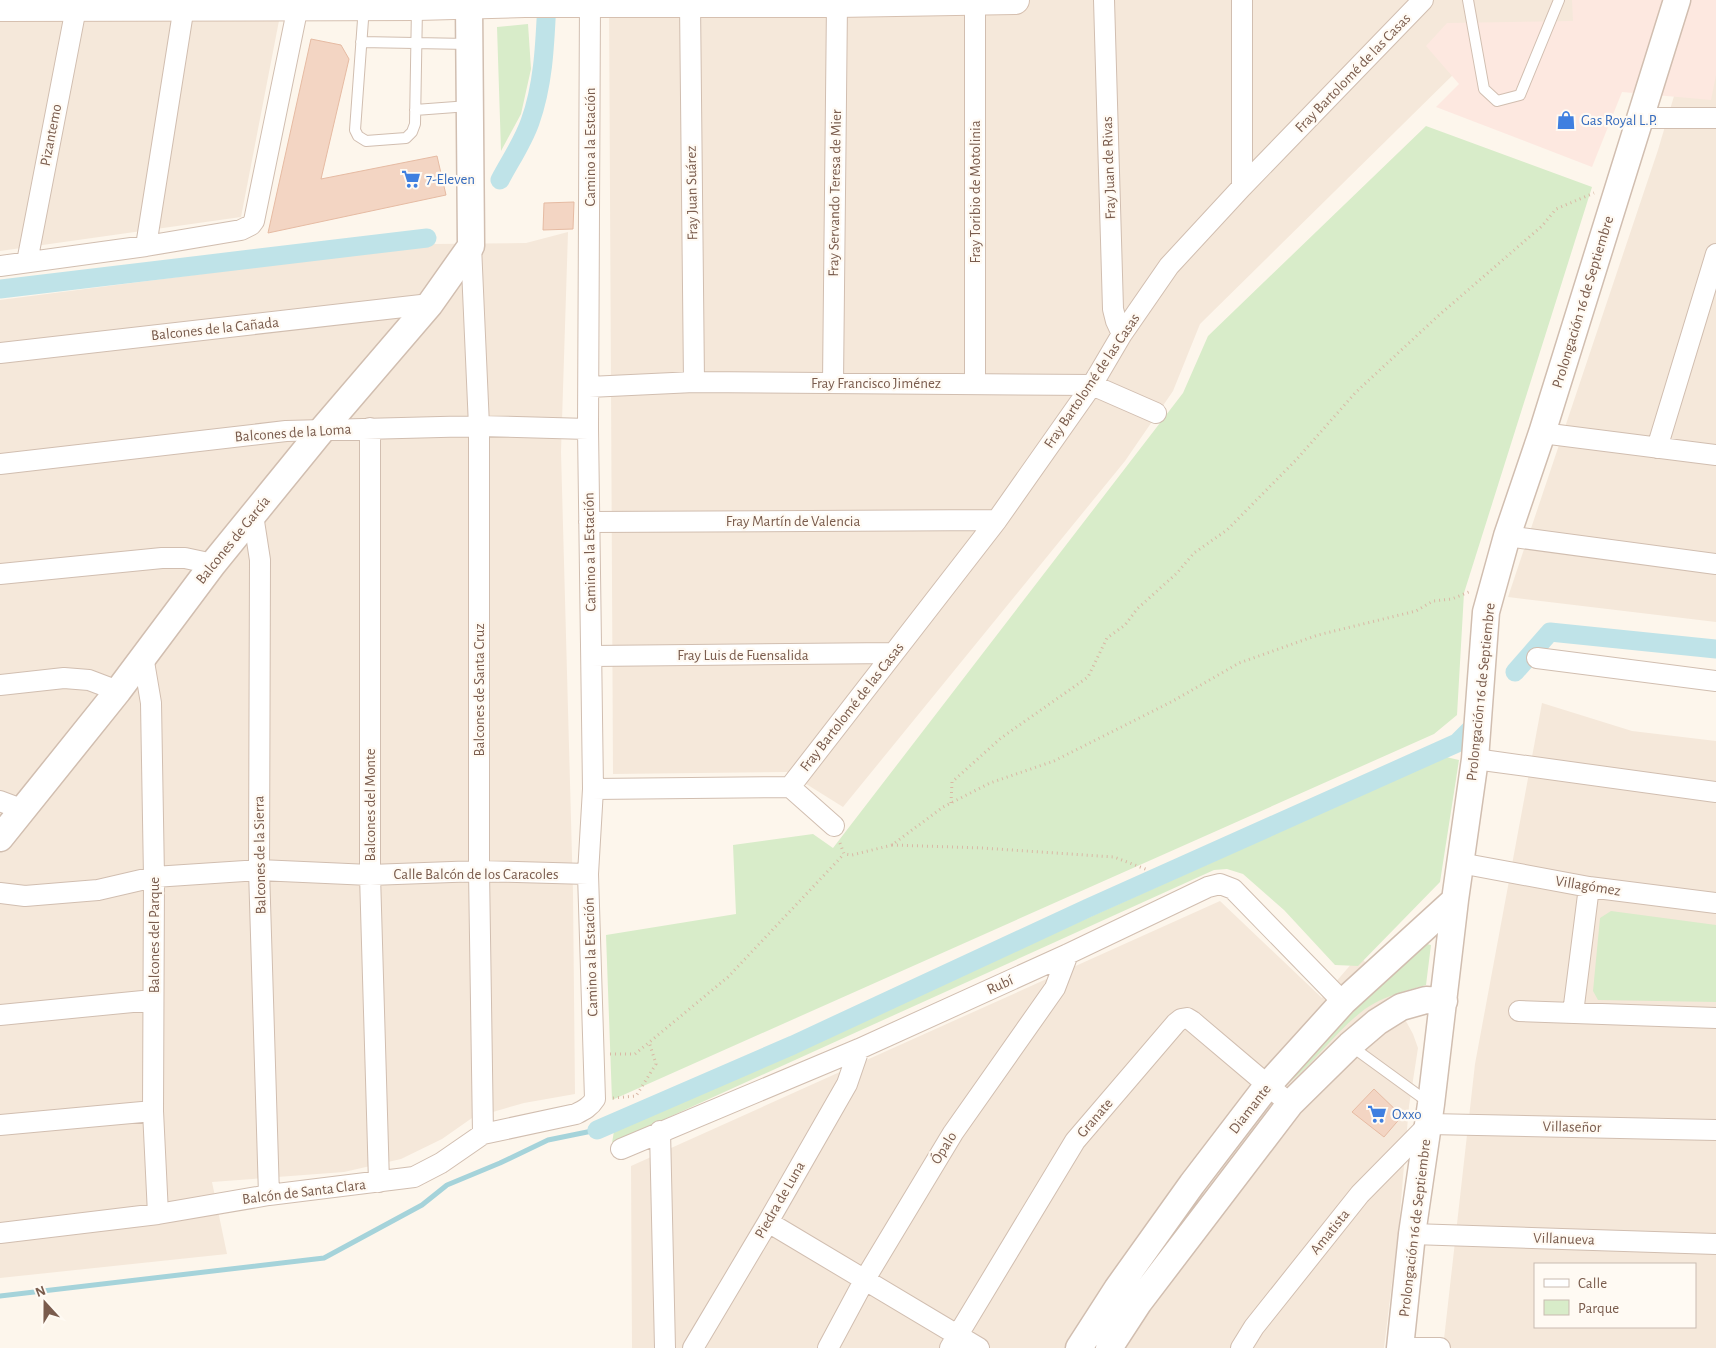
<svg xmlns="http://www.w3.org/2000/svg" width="1716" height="1348" font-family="'Alegreya Sans',sans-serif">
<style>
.residential{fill:#f5e8da;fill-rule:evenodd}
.commercial{fill:#fde8e0}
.green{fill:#d8ecc9}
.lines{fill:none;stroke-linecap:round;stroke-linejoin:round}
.stream{stroke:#a5d3da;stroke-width:5}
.canal{stroke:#bfe3e8;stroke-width:19}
.building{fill:#f3d5c3;stroke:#e6bba3}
.service-casing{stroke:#d1beb0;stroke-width:12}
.minor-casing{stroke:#d1beb0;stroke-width:22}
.tertiary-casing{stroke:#d1beb0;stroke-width:29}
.secondary-casing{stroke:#d6c0b0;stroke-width:30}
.path{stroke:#d9b8a5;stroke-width:3;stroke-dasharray:1 4;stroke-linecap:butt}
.service{stroke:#fff;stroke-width:10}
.minor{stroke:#fff;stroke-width:20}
.tertiary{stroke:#fff;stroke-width:26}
.secondary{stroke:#fff;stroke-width:28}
.labels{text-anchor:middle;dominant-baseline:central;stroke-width:4.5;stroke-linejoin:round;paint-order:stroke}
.street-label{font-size:15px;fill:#7a5c4d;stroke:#fffaf3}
.shop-label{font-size:15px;fill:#366cbe;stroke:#fffaf3;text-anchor:start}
</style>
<rect width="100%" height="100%" fill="#fdf6ec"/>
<path class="residential" d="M0,0H283L241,217L0,251Z
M609,0H1663L1463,65L1200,324L1173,391L1125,461L843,807L787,772L613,774Z
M1716,0V622L1508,597L1658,150L1696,22Z
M568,232L561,452L573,893L575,1094L524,1103L472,1118L442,1139L401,1159L344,1172L212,1182L227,1254L0,1278V300L434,244L526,243Z
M1542,703L1632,731L1716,741V1348H1443L1475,1064ZM1535,1264H1695V1327H1535Z
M1220,901L1322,998L1359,955L1389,990L1413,1034L1418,1048L1409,1106L1399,1225L1384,1348H632L631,1166Z"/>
<path class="commercial" d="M1572,0H1716V75L1711,100L1622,92L1592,167L1436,107L1459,84L1426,46L1447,23L1573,21Z"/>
<path class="green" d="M528,24L531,69L521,114L501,151L497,27Z
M1426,126L1592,187L1464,593L1457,715L1434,734L612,1100L606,935L736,914L733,845L813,834L833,848L1183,393L1208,336Z
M1446,757L1459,760L1440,882L1358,966L1335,965L1284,910L1243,874L1227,869L1214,870L612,1143L614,1131Z
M1611,911L1716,925V1002L1598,1000L1593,991L1600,918Z
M1419,942L1431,945L1426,985C1405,991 1384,996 1365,1009C1337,1030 1317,1060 1290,1082L1286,1078Z"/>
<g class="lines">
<path class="stream" d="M0,1296L324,1258L422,1205L447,1185L500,1163L548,1140L597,1130"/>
<path class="canal" d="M500,180C510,161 523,142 530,122C544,83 545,41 547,0
M0,289L427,238
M1515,672L1550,632L1716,649
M597,1130L793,1045L1088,908L1457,743L1470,730"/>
</g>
<path class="building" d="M311,39L341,45L349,59L321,179L437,156L446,195L268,233Z
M574,202L573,229L543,230L544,203Z
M1374,1089L1402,1116L1384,1137L1352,1112Z"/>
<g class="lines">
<g class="service-casing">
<path id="service" d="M1468,0L1484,89L1497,101L1520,95L1559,0
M364,6L355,130L358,136L366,141L406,138L412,132L415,124L417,7
M361,42L468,44
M415,110L469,106
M1351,1046L1428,1102"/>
</g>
<g class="minor-casing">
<path id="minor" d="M1104,0L1113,309L1116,321L1122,334
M1242,0V187
M690,3L694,382
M1640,118H1716
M146,246L184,6
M471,246L479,426V871L483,1134
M27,262L76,8
M0,266L146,246L241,230L251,225L254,221L298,6
M0,353L430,304
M833,383L837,3
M975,384V1
M589,387L694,382L1092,385L1156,413
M370,428V875L379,1182
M1542,433L1716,455
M1657,448L1716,254
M0,464L286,431L479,426L588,429
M253,515L260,560L259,870L269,1195
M589,522L997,520
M1507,536L1716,564
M0,574L162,558H185L213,564
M143,656L151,703L154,877L153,1111L158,1214
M592,656L893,653
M1537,658L1716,681
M0,685L64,678L89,680L118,691
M1475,759L1716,792
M790,787L997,520L1092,385L1122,334L1169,266L1242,187L1423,0
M593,789L790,787L834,826
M0,801L24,810
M1460,863L1589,887L1716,903
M0,893L25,896L98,890L154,877L259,870L370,875L479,871L588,874
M1519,1011L1716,1018
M1573,1013L1589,887
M0,1015L153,1000
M0,1125L153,1111
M660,1131L665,1348
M621,1149L859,1049L1068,954L1208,887L1220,884L1233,889L1343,1002
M768,1222L979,1348
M0,1233L158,1214L269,1195L414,1177L441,1163L483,1134L576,1114C584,1110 590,1107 595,1099L588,874L593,789L588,429L590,0
M1412,1234L1716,1244
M693,1348L768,1222L847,1084L859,1049
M828,1348L865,1279L953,1133L1055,988L1068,954
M950,1348L1075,1141L1176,1023L1181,1019L1187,1018L1192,1021L1290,1104
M1241,1348L1254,1327L1360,1194L1429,1124L1716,1130
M1398,1348H1440"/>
</g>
<g class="tertiary-casing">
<path id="tertiary" d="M0,838L118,691L213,564L322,430L430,304L471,246L469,5
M1079,1348L1117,1289L1192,1184L1267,1086L1343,1002L1455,900
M1109,1348L1139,1302L1290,1104L1350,1045L1377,1022L1401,1007L1426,1000L1444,1001
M1400,1348L1412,1234L1431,1104L1455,900L1475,759L1486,612L1507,536L1542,433L1677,0"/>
</g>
<g class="secondary-casing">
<path id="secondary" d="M0,7L417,6L525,3H837L1015,0"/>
</g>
<path class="path" d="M951,803L952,782L1001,738L1088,677L1107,638L1125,625L1137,609L1177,573L1194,553L1227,530L1296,460L1355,393L1438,316L1542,226L1556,209L1594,193
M840,843L844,854L852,855L892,845L943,807L990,783L1054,761L1173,701L1239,663L1318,635L1416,611L1433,601L1452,599L1471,591
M892,845L982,848L1114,857L1148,870
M610,1054H635L728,977L844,854
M613,1098L636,1096L656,1064L649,1042"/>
<use href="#service" class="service"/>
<use href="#minor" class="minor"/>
<use href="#tertiary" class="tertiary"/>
<use href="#secondary" class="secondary"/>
</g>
<defs>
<g id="shop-bare" transform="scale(1.5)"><path d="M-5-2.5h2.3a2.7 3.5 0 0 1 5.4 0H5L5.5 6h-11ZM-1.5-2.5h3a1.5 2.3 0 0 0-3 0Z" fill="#3f7fe0" stroke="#fffaf3" stroke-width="2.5" paint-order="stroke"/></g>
<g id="supermarket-bare" transform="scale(1.5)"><path d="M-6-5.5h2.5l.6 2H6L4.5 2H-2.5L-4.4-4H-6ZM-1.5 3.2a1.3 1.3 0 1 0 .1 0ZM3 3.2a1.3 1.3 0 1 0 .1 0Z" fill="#3f7fe0" stroke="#fffaf3" stroke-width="2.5" paint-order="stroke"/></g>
</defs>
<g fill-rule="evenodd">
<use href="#shop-bare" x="1566" y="120"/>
<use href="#supermarket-bare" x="411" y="179"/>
<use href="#supermarket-bare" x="1377" y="1114"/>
</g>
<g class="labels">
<g class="street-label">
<text transform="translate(1353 73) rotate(-46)">Fray Bartolomé de las Casas</text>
<text transform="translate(51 135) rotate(-79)">Pizantemo</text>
<text transform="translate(590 147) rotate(-90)">Camino a la Estación</text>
<text transform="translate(1109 168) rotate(-92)">Fray Juan de Rivas</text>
<text transform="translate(975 192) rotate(-90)">Fray Toribio de Motolinia</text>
<text transform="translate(692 193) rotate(-91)">Fray Juan Suárez</text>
<text transform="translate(835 193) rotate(-89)">Fray Servando Teresa de Mier</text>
<text transform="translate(1583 302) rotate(-73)">Prolongación 16 de Septiembre</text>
<text transform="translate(215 329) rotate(-6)">Balcones de la Cañada</text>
<text transform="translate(1092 381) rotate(-56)">Fray Bartolomé de las Casas</text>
<text x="876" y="383">Fray Francisco Jiménez</text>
<text transform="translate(293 433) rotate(-4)">Balcones de la Loma</text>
<text x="793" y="521">Fray Martín de Valencia</text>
<text transform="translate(233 540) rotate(-51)">Balcones de García</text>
<text transform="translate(590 552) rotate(-91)">Camino a la Estación</text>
<text x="743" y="655">Fray Luis de Fuensalida</text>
<text transform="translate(479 690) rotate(-90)">Balcones de Santa Cruz</text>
<text transform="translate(1481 692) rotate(-84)">Prolongación 16 de Septiembre</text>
<text transform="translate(852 707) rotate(-52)">Fray Bartolomé de las Casas</text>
<text transform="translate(370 805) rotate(-90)">Balcones del Monte</text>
<text transform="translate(260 855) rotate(-91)">Balcones de la Sierra</text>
<text x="476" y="874">Calle Balcón de los Caracoles</text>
<text transform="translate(1588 886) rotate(9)">Villagómez</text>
<text transform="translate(154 935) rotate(-90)">Balcones del Parque</text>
<text transform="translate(591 957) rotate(-92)">Camino a la Estación</text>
<text transform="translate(1000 985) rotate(-24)">Rubí</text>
<text transform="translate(1250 1109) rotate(-52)">Diamante</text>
<text transform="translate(1095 1118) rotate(-49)">Granate</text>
<text transform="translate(1572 1127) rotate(1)">Villaseñor</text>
<text transform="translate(944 1148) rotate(-58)">Ópalo</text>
<text transform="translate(304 1192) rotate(-7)">Balcón de Santa Clara</text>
<text transform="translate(780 1200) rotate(-60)">Piedra de Luna</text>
<text transform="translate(1415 1228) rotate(-83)">Prolongación 16 de Septiembre</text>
<text transform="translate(1330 1232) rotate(-51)">Amatista</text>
<text transform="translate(1564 1239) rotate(2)">Villanueva</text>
</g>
<g class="shop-label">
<text x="1581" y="120">Gas Royal L.P.</text>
<text x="426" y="179">7-Eleven</text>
<text x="1392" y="1114">Oxxo</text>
</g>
</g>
<rect x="1534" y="1263" width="162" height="65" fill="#fffaf3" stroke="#cabbb1"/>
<rect x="1544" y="1279" width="25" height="8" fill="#ffffff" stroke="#cabbb1"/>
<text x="1578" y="1288" font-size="15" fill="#7a5c4d">Calle</text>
<rect x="1544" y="1300" width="25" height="15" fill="#d8ecc9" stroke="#cabbb1"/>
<text x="1578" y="1313" font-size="15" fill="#7a5c4d">Parque</text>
<g transform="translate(45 1303) rotate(339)" stroke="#fffaf3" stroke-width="4" paint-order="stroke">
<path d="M0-4L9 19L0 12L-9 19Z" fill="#7a5c4d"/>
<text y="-8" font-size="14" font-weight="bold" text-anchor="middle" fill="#7a5c4d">N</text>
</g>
</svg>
